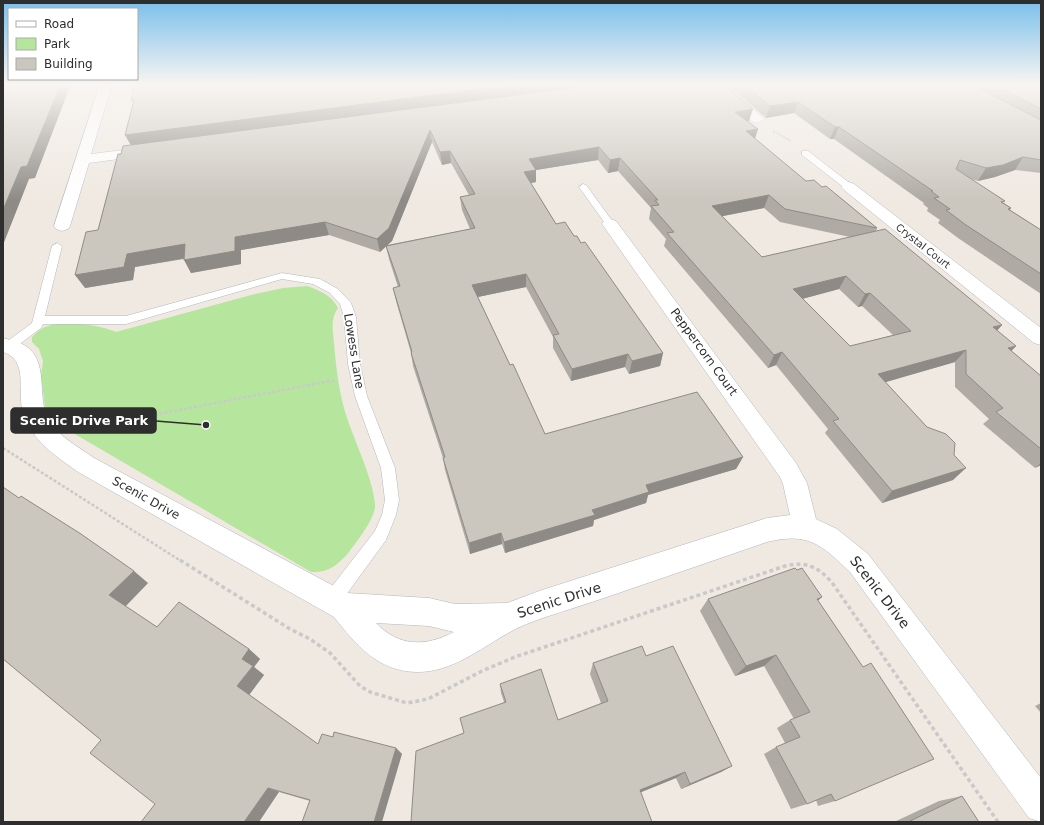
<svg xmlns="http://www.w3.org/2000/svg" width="1044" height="825" font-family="'DejaVu Sans',sans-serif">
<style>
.green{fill:#b6e59e}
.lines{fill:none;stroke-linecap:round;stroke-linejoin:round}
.service-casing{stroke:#b4b7c1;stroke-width:1}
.minor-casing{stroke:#b4b7c1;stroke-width:1}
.path-far2{stroke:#c9c9c9;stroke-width:1.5;stroke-dasharray:2 1;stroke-linecap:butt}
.path-far1{stroke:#c9c9c9;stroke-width:2.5;stroke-dasharray:3 2;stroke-linecap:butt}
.path{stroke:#c9c9c9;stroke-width:3.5;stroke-dasharray:4 3;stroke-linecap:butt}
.service{fill:#fff;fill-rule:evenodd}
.minor{fill:#fff;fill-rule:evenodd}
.wall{fill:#afaba4;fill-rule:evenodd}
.shaded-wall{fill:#8e8b86}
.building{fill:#cbc7bf;stroke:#8e8b86;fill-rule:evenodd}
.labels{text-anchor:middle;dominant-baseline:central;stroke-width:3.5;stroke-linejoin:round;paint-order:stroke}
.far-street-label{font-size:10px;fill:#2e2e2e;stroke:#fff}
.street-label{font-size:12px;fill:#2e2e2e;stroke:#fff}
.near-street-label{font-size:14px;fill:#2e2e2e;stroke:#fff}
.leader{fill:none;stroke:#2e2e2e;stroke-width:1.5}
.callout-dot{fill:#2e2e2e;stroke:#fff;stroke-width:1.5}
.callout{fill:#2e2e2e;stroke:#2e2e2e;stroke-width:1.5}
.callout-label{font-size:13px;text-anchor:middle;font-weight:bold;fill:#fff}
</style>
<rect width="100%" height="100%" fill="#efe9e1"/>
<path class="green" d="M307,286C321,291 331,295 338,308C330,320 333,329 334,343C336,367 339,394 347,418C355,442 373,479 375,504C376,518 357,541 349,552C338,565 328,573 311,572L73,433L45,406L41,376L43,361L39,349L32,342V337C37,332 41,328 48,326C64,320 100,325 116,332L251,295L283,288Z"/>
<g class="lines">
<g class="service-casing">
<path id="service" d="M802,151H808L852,185V189H846L802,155Z
M583,184L586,185L613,222L615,224L613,226H607L579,187Z
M57,243L62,246L45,316H126L282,273L320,279L338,289L351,303L356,317L360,364L367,396L395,468L399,500L396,515L386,540L338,606L332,608L326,606L324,600L326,594L375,531L382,515L385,500L381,468L355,396L348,364L344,317L340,304L330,293L313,284L282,279L126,324H43L41,328L13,349H5L3,346L5,343L32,323L52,246Z"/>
</g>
<g class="minor-casing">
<path id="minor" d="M100,84H112L91,154L148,147L153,148L155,151L153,154L148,155L89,163L70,226L68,229L62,231L56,229L54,226Z
M709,84H723L765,119L758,123L753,122Z
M849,182L854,184L1041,328V345L1034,343L844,190L841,187L844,184Z
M610,219L616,221L796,463L807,483L816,519L837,529L868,554L1041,778V822L1029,818L850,572C821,544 808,532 767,542C709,562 651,582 592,602C571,609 550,615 529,623C492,637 459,673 416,672C378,671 356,645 334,617L78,472C62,460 43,449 32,431C28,424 24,416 22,409C18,389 28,360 3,352V338C9,340 18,341 24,345C50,360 36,395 48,418C57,436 79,447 94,458L347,593L429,598L455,604L507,603L539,591L767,518L790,515L783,484L780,477L602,224L604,221ZM376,623L429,626L454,632C425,647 399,647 376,623Z"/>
</g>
<path class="path-far2" d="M773,131L791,141"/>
<path class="path-far1" d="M81,429L335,380
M3,448L181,561"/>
<path class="path" d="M180,560L290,629L310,639L330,653L360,686L370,692L407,703L428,699L482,671L515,657L785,566C807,561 819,567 833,584L998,822"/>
<use href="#service" class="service"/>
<use href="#minor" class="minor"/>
</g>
<path class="wall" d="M726,84H1041V173L1015,170L995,177L978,181L971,179L1004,203L1011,208L1010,210L1041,230V294L958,238L938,223L940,220L927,211L928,208L923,204L924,203L834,139H830L794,113L766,118Z
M131,100L749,121H747L755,139L806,181L822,187L877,228L876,231L1002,325L997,331L1016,346L1011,351L1041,376V465L1035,468L983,424L989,419L955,387V362L885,382L927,427L954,455L953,480L882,503L825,433L828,429L776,365L768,368L664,246L666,239L649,219L651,208L618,171L608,173L598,160L536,170V182L531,183L556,224L574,236L581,243L663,353L660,366L629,374L625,367L571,381L553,348V337L526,287L478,297L510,365L545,434L743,457L736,469L648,495L646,503L594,520L593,526L505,553L502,544L470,554L445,470L443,458L413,366L411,353L396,301L393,288L398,287L389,259L386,246L380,252L329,235L241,250V264L191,273L184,259L135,267L133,280L85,288L98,230L121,154L131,145L125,135L133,103ZM432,142L442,165L451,163L469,195L460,197L462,210L470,229L387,245L392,241ZM764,208L780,222L850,237L762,257L722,216ZM839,289L858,307L862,306L893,335L850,346L802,299Z
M148,583L125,606L157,627L249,649L260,659L254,667L264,675L249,695L318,744L333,737L396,748L402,754L310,801L279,792L155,804L101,740L3,659Z
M708,599L818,601L835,801L818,806L816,800L807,804L791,809L764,754L776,747L785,743L777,728L790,720L794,719L764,666L735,676L700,611Z
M646,656L732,766L721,772L681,789L676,778L641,792L464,733L504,702L501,693L500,684L558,720L601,703L590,674L593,663Z
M1041,703V713L1035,706Z
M962,796L979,822H894L939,801Z"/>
<path class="shaded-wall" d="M61,84H71L35,178L29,179L3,245V210L21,167Z
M519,84H606L132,147L125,135Z
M798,102L794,113L766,118L770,106Z
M753,109L749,121L732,124L735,112Z
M835,127H839L834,139H830Z
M758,129L754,142L746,131Z
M430,130L432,142L392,241L380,252L377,239Z
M599,147L598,160L536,170V182L524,184V172L529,159Z
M450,151L451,163L442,165L440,152Z
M1023,157L1015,170L995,177L978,181L986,168Z
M620,158L618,171L608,173L610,160Z
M769,195L764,208L708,219L712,206Z
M325,222L329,235L241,250V264L191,273L184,260L235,237Z
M185,244L192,257L135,267L133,280L85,288L75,275L127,254Z
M526,274V287L473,298L472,285Z
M846,276L839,289L787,303L793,289Z
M870,293L862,306L858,307L865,294Z
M1002,325L990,338L993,327Z
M1016,346L1004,359L1008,348Z
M966,350L955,362L869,387L878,374Z
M782,352L776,365L768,368L774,355Z
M663,353L660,366L629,374L632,361Z
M628,354L625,367L571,381L572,369Z
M743,457L736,469L648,495L646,503L594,520L593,526L505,553L504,542L592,510L646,485Z
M1041,463V465L1035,468Z
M966,468L953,480L882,503L892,491Z
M501,533L502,544L470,554L469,543Z
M134,571L148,583L125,607L109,595Z
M822,597L809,609L817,599Z
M249,649L260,659L254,667L264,675L249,695L327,751L237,686L242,659Z
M776,655L764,666L735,676L746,666Z
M396,748L402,754L382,822H374Z
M732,766L721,772L681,789L690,784Z
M685,772L676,778L634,795L640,790Z
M268,788L279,792L259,822H244Z"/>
<path class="building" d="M3,84H61L27,166L21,167L3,210Z
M135,84H519L125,135L134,100H131Z
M601,84H723L753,109L735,112L758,129L746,131L806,181L814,180L822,187L826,186L877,228L785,209L769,195L712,206L762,257L885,229L1002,325L993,327L1016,346L1008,348L1041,376V449L996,412L1003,408L966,374V350L878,374L927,427L946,434L955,443L954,455L966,468L892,491L833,421L839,419L782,352L774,355L667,233L674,232L651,206L659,205L655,200H658L620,158L610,160L599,147L529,159L536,170L524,172L556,224L565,222L574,236H577L581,243L585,242L663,353L632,361L628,354L572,369L553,335L559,334L526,274L472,285L510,365L513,364L545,434L697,392L743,457L646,485L649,492L592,510L595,515L504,542L501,533L469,543L443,458L445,457L411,353L412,352L393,288L400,286L386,246L475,228L460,197L475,194L450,151L440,152L430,130L389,228L377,239L325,222L235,237V251L184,260L185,244L127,254L124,267L75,275L86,232L98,230L118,154H121L123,146ZM846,276L865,294L870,293L911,331L850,346L793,289Z
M743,84H970L1041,120V160L1023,157L1003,165L986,168L960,160L956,169L1005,201L1001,202L1011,208L1008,209L1041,230V274L966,225L946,210L950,209L934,198L939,197L931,191H933L839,127H835L798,102L770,106Z
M992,84H1041V109Z
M3,487L19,498L21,496L81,534L134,571L109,595L157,627L179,602L249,649L242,659L253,666L237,686L318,744L322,734L333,737L334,732L396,748L374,822H302L310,800L268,788L244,822H141L155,804L90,753L101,740L3,659Z
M795,568L797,570L802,568L822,597L817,599L863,667L871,663L934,759L835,801L831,794L807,804L776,747L800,737L790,720L810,712L776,655L746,666L708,599Z
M642,646L646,656L673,646L732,766L690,784L685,772L640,790L652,822H411L416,751L464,733L460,718L506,702L500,684L541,669L558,720L608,701L593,663Z
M962,796L979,822H908Z"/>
<linearGradient id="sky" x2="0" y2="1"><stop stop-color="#7abfeb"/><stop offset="0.42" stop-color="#f8f5f2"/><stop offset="1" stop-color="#f8f5f2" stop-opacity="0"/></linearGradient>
<rect width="1044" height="200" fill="url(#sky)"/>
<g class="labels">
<g class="far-street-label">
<text transform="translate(923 246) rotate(38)">Crystal Court</text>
</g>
<g class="street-label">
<text transform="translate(354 351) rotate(81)">Lowess Lane</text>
<text transform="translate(704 352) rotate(54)">Peppercorn Court</text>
<text transform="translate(146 498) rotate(29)">Scenic Drive</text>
</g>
<g class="near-street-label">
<text transform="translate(880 592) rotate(52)">Scenic Drive</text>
<text transform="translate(559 600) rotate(-18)">Scenic Drive</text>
</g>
</g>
<path class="leader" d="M206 425L156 421"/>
<circle class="callout-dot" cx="206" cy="425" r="4"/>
<rect class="callout" x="11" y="408" width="145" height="25" rx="4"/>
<g class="callout-label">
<text x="84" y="425">Scenic Drive Park</text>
</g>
<rect width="1044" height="825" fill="none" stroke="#2e2e2e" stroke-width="8"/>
<rect x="8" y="8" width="130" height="72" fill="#ffffff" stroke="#ababab"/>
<rect x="16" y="21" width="20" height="6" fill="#ffffff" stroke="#ababab"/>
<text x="44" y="28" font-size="12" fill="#2e2e2e">Road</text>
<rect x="16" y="38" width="20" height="12" fill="#b6e59e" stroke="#ababab"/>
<text x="44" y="48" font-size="12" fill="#2e2e2e">Park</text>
<rect x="16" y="58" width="20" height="12" fill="#cbc7bf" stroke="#ababab"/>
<text x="44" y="68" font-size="12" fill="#2e2e2e">Building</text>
</svg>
